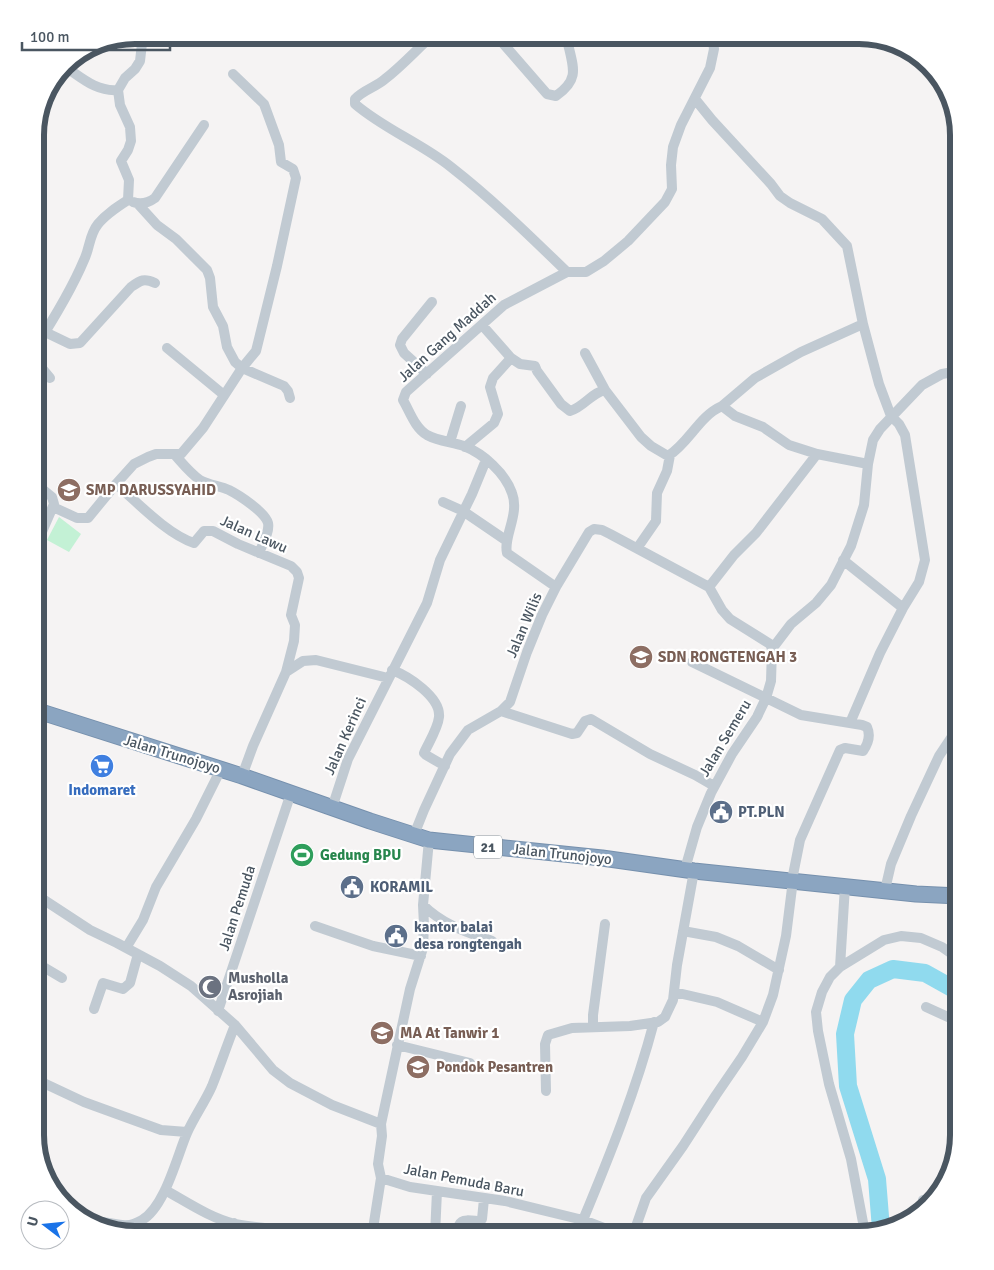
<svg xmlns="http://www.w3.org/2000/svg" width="994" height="1270" font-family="Signika,sans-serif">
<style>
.green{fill:#c3f1d5}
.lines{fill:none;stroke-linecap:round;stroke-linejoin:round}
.river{stroke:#90daee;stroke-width:18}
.highway-casing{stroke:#7690ad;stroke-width:17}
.minor{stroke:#c1cad2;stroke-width:10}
.highway{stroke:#8ba5c1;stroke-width:15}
.labels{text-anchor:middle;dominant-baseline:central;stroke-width:4.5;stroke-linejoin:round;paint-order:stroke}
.shield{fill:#fff;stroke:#808990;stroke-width:1}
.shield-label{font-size:14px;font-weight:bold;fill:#4a5661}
.street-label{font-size:15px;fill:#4a5661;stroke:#fff}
.education-label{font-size:15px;font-weight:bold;fill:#785e54;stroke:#fff;text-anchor:start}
.shop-label{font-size:15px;font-weight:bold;fill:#366cbe;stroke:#fff}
.service-label{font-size:15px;font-weight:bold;fill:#4e5e75;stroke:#fff;text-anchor:start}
.leisure-label{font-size:15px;font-weight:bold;fill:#27864d;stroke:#fff;text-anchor:start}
.worship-label{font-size:15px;font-weight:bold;fill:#5b616d;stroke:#fff;text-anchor:start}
.rim{fill:none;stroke:#4a5661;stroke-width:6}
</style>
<rect width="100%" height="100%" fill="#f5f3f3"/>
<path class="green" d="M59,517L81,534L69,552L47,540Z"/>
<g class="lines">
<path class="river" d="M881,1229L877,1179L848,1086L845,1034L853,1000L869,980L893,969L925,973L959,992"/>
<g class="highway-casing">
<path id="highway" d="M35,710L242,776L370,821L429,840L602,858L694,871L916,894L959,896"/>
</g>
<path class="minor" d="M433,35C417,49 402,66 385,79C376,87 363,90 355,99V104C384,129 421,143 451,167C492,199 530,236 567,272
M498,35L500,40L547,94L556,96C579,80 574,69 568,44L574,35
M64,66C81,77 96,92 118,90
M695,99L712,120L771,184L780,196L790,203L822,219L847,246L863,324L879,384L891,416L899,424L905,435L925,560L919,582L903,608L880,653L850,723
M128,200L129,180L121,161L128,150L131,141L130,127L120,105L118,90L125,78L135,69L140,61L143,35
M133,202C141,205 148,203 155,198L204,125
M138,204L157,225L176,239L207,270L210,278L213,307L223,326L227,347L235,362L242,368L284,386L288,391L290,398
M482,325L511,358L520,364L535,366L537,371L561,404L570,411C584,407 591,393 605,390L641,437L651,446L668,456C689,443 699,416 722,406L735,416L763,427L789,445L817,454
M45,332L70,344L80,343L131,287C141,280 144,278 155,283
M35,348C53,320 71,291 84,260C90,248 89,235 98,224C106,214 117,207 128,200
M167,348L224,395
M585,353L605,390
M35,360L50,378
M427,374L404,353L400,345L402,339L432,302
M722,406L755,378L801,352L863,324
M450,442L461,406
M465,447L494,423L498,414L490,387L493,378L511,358
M175,455C183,464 190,473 200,480C209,485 220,486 229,490C239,495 265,512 268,523C270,532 262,545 259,553
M116,484L134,464L148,457L156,454H181L203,428L242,368L256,351L277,266L296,178L293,169L281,162L279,145L264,104L233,74
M443,502L463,511L507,541
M53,507L77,518H88L116,484C138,503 167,534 194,543L204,531H213L238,544L291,566L297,572L299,578L291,615L295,625L294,641L286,672L253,746L242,776
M638,547L656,521L657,493L667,471L670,455
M35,548L54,504L52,497L35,483
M843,560L903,608
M556,587L507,553C503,537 520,514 512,493C505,473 484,454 464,446C452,442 438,441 427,435C415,428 410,412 403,400L406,392L504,305L567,272H586L604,261L628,241L665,202L672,189L671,165L673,147L681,125L710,68L714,49L712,35
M709,587L734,555L756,533L817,454L868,464
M772,649L791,624L816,603L831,585L851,546L864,505L868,464L873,440L880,429L922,385L942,374L959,371
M692,662L801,715L862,725L867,727C871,736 868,744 863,751L845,748L840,750L800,840L792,880
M392,670C408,676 441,697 439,717C438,728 429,742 424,753L426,755L445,766
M286,672L303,661L316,660L388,678
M501,711L572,734L577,733L585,721L591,719L650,754L695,775L714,786
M332,808L348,759L427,603L440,560L472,494L486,460
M414,835L424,810L450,754L468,730L501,711L510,702L527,652L542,615L556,587L589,532L594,529L602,530L610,534L709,587L722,610L730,619L770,644L772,649L771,681L766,698L757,717L732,754L711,793L697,827L685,869
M429,840L423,905L424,925L423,948L410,989L381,1124L382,1136L378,1164L381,1178L410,1187L505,1201L583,1220C610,1155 636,1090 654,1022
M885,890L891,864L911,816L939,756L959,726
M35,894L90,930L117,943L160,966L191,986L235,1025L273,1070L290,1083L332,1105L381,1124
M423,905C443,925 467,932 492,941
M35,913L41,899
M315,926L373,946L421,956
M683,931L716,937L738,946L779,970
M126,948L143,920L156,887L196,819L221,769
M35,962L62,978
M840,967L845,886
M674,992L717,1002L763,1022
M926,1007L959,1022
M94,1009L103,983L123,989L130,983L138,954
M218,1011L291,793
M593,1027V1015L605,924
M397,1045L470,1063
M35,1079L84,1102L161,1130L187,1132
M546,1091L545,1044L548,1035L572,1028L630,1026L658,1022L665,1017L673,1000L677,965L694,871
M165,1190C187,1202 210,1218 235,1224C260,1229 284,1228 309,1235
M923,1200L929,1203
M583,1220L622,1235
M91,1224C111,1217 120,1233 142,1220C165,1207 177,1156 187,1133C194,1117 205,1102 212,1086C220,1066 227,1045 235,1025
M865,1233L851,1159L829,1084L818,1031L816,1012L822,992L830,977L840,967L884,940L901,936L921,938L942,947L959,959
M230,1235L234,1223
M372,1235L381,1178
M435,1235L437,1191
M456,1235C459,1218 463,1220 479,1221L482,1219L484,1199
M633,1235L646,1198L683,1146L716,1095L742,1057L763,1022L773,995L786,936L793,880"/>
<use href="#highway" class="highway"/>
</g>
<defs>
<g id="school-disc" transform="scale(1.25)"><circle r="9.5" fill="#8d6e63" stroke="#fff"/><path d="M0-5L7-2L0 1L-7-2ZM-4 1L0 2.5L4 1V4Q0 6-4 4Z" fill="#fff"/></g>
<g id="supermarket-disc" transform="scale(1.25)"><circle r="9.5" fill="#3f7fe0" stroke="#fff"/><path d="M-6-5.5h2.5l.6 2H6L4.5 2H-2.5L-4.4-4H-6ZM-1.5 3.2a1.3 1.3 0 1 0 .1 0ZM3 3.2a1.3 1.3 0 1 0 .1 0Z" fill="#fff"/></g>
<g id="civic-disc" transform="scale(1.25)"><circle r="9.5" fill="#5c6f8a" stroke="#fff"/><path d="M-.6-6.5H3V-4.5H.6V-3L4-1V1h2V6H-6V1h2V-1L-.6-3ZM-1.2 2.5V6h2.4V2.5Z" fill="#fff"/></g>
<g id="stadium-disc" transform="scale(1.25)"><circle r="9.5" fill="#2e9e5b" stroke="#fff"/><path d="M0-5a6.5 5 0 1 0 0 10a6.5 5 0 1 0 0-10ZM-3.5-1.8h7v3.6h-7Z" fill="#fff"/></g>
<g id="mosque-disc" transform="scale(1.25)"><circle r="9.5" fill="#6b7280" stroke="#fff"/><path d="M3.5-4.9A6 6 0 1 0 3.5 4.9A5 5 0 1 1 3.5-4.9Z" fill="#fff"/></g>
</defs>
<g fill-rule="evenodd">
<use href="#school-disc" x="69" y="490"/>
<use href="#school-disc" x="641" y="657"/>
<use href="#supermarket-disc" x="102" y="766"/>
<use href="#civic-disc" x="721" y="812"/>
<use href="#stadium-disc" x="302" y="855"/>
<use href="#civic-disc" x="352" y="887"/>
<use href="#civic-disc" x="396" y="936"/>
<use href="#mosque-disc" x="210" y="987"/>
<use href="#school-disc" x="382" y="1033"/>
<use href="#school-disc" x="418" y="1067"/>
</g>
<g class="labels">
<rect class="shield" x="474" y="835.5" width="28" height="23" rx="4"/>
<g class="shield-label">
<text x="488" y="847">21</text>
</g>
<g class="street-label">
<text transform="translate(447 337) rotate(-42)">Jalan Gang Maddah</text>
<text transform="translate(254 534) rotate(24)">Jalan Lawu</text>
<text transform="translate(524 625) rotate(-67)">Jalan Wilis</text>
<text transform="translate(345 736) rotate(-66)">Jalan Kerinci</text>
<text transform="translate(725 738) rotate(-59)">Jalan Semeru</text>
<text transform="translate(172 754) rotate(17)">Jalan Trunojoyo</text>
<text transform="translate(562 854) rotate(6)">Jalan Trunojoyo</text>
<text transform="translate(237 908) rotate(-72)">Jalan Pemuda</text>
<text transform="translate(464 1180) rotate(11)">Jalan Pemuda Baru</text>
</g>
<g class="education-label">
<text x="86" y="490">SMP DARUSSYAHID</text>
<text x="658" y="657">SDN RONGTENGAH 3</text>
<text x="400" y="1033">MA At Tanwir 1</text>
<text x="436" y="1067">Pondok Pesantren</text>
</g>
<g class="shop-label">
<text x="102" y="790">Indomaret</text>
</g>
<g class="service-label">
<text x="738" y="812">PT.PLN</text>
<text x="370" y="887">KORAMIL</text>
<text x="414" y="927">kantor balai<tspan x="414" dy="17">desa rongtengah</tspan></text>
</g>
<g class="leisure-label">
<text x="320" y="855">Gedung BPU</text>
</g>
<g class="worship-label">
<text x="228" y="978">Musholla<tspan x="228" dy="17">Asrojiah</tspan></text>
</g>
</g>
<path d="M0 0H994V1270H0ZM135 44H859A91 91 0 0 1 950 135V1135A91 91 0 0 1 859 1226H135A91 91 0 0 1 44 1135V135A91 91 0 0 1 135 44Z" fill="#fff" fill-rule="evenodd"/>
<path class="rim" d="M135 44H859A91 91 0 0 1 950 135V1135A91 91 0 0 1 859 1226H135A91 91 0 0 1 44 1135V135A91 91 0 0 1 135 44Z"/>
<g transform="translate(45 1225) rotate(286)"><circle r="24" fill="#ffffff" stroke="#b7bbc0"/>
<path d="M0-4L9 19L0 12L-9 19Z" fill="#1a73e8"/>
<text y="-8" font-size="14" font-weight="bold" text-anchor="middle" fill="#4a5661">U</text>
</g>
<path d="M22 42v8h148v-8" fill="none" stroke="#4a5661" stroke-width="2.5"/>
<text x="30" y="42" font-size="15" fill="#4a5661" stroke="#ffffff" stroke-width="4" paint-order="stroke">100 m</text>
</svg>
